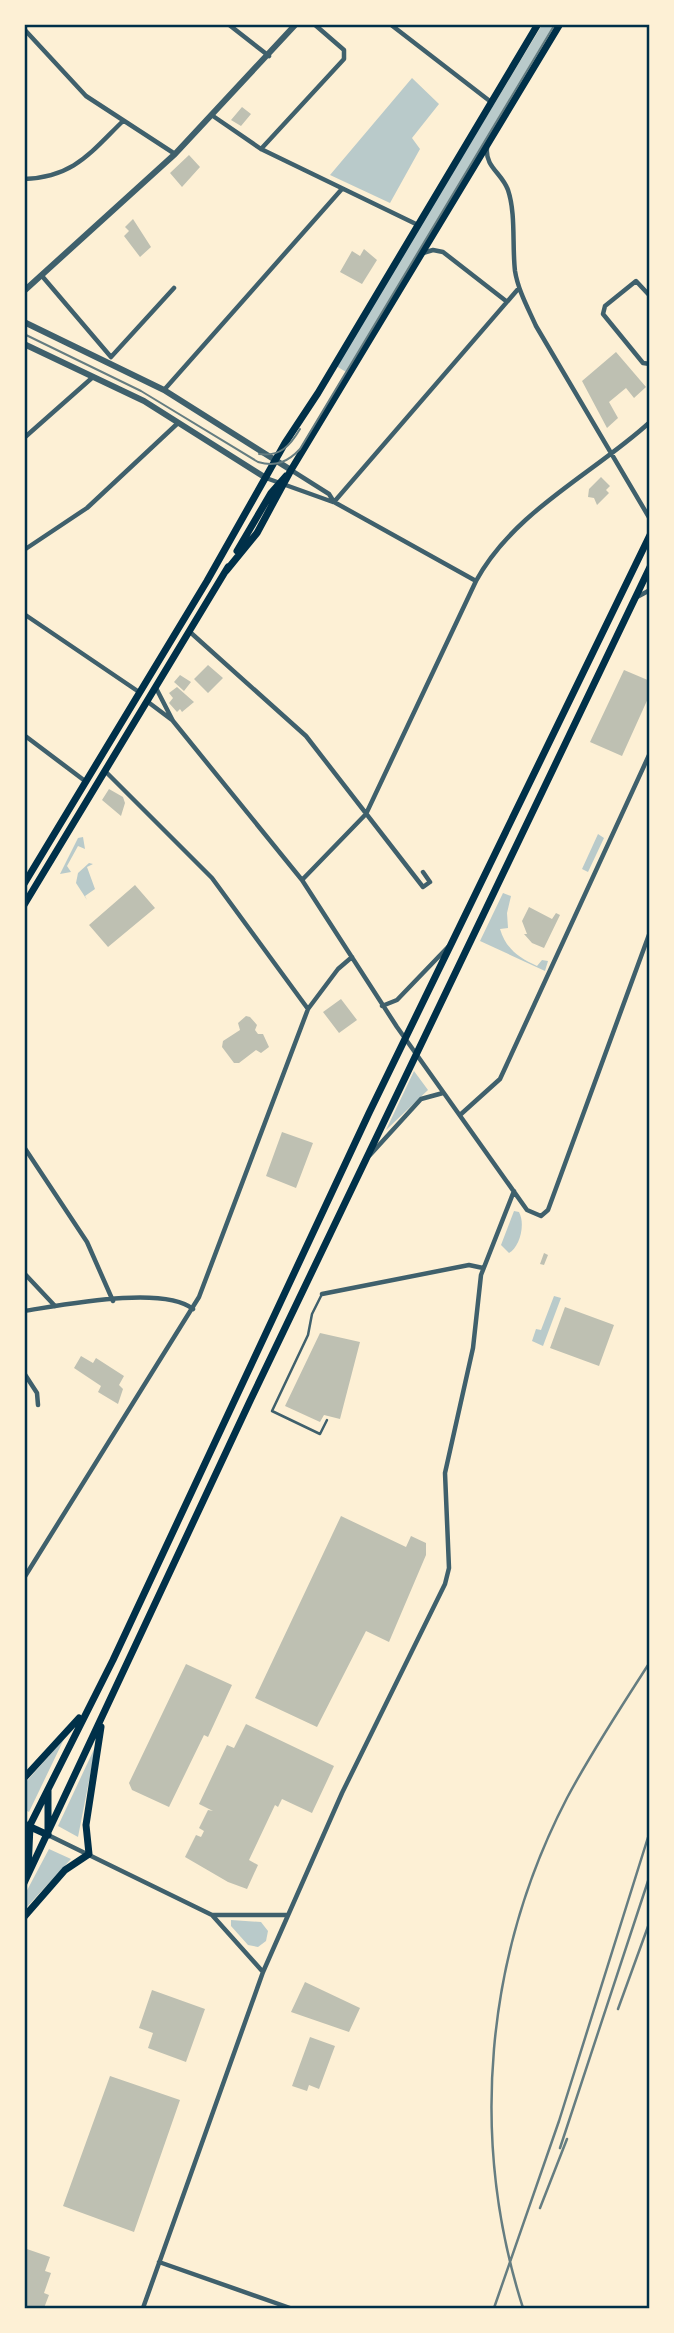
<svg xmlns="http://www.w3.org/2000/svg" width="674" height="2333" font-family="'Sofia Sans Condensed',sans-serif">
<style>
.green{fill:#b9caca}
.building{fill:#bec0b2}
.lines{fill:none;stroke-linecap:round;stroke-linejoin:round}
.service{stroke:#3f606c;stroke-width:2.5}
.minor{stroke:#3f606c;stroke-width:4.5}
.tertiary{stroke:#3f606c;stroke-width:6}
.secondary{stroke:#003049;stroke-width:7}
.primary{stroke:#003049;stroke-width:7}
.tram{stroke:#657d81;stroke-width:2}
.rail{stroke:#657d81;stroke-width:2.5}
.neatline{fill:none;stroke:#003049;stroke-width:2.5}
</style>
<rect width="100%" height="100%" fill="#fdf0d5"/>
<path class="green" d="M542,25H557L348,373L336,366Z
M412,78L439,104L412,138L420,149L390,203L330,175Z
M598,834L604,838L588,872L582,869Z
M83,837L85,849L78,846L67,866L71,872L60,874L78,838Z
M89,863L93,864L87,867L95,889L85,896L87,900L76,883L78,873Z
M503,893L511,896L507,913L508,928L500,929C506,949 519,958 537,966L542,960L548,961L545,971L480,941Z
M414,1071L428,1090L386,1130Z
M514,1211L519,1212C526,1225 519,1248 509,1253L501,1245Z
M554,1296L561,1298L543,1346L532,1341L536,1329L541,1330Z
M64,1739L29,1812L25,1810V1783Z
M96,1745L78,1837L58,1826Z
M49,1849L71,1859L25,1909L24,1896Z
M231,1920L261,1922L268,1931L266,1941L258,1947L248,1945L231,1926Z"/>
<path class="building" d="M242,107L251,114L241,126L231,120Z
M189,155L200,167L182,187L170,173Z
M133,219L151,247L140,257L124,236L129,231L125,227Z
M364,249L377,260L362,284L340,272L352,251L360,256Z
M616,352L646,387L634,398L626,388L609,402L618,418L607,428L582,381Z
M601,477L610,486L606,490L609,493L597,505L594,498L588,497L589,489Z
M208,665L223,678L208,693L194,679Z
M624,670L650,681V694L622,756L590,742Z
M180,675L191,682L184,691L174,682Z
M177,687L194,702L182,712L180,709L177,712L169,703L173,698L169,693Z
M109,789L123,797L125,803L121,816L102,800Z
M135,885L155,908L108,947L89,925Z
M529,907L552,919L556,913L560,915L544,948L532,943L524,934H527L522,921Z
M341,999L357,1020L339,1033L323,1012Z
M246,1016L250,1017L257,1025L255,1030L258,1034H263L269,1047L261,1053L256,1050L239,1063H234L222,1047L223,1041L240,1030L238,1023Z
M282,1132L313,1143L296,1188L266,1176Z
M544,1253L548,1255L544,1265L540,1264Z
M565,1307L614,1325L599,1366L550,1348Z
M320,1333L360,1342L340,1419L324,1415L320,1422L285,1406Z
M81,1356L93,1363L96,1358L124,1376L119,1385L123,1389L118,1404L98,1392L101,1386L74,1368Z
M341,1516L406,1547L411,1536L426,1543V1555L389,1642L366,1631L317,1727L255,1698Z
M186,1664L232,1685L208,1737L204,1735L169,1807L132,1790L129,1783Z
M246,1724L334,1766L312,1813L282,1799L278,1807L275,1805L249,1860L258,1865L247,1889L228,1882L185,1857L196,1835L201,1837L204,1831L199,1828L208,1810L213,1811L199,1804L227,1745L234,1748Z
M305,1982L360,2008L349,2032L291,2012Z
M152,1990L205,2009L186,2062L148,2048L153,2033L139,2028Z
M310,2037L335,2046L319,2089L309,2085L307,2091L292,2086Z
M110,2076L180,2100L134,2232L63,2206Z
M24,2248L50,2257L45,2271L51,2273L44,2293L49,2295L44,2308H24Z"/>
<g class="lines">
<path class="service" d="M322,1294L312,1314L308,1335L272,1411L320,1434L327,1420"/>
<path class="minor" d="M228,24L269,56
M390,24L491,102
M24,29L86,96L175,154
M213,116L261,149L418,225
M487,148C485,167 502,173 508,190C516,214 512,245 515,271C518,290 528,308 536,326L650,519
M261,149L344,59V50L314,24
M24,179C74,177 90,153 123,121
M423,253L433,250L443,252L506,301
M42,276L111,357
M650,296L636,281L605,306L603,314L643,363L650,364
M111,357L174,288
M164,390L341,190
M24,438L93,377
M291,470L329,494L334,502L476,581
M266,478L333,502
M334,502L519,288
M24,550L87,508L178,423
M637,597L650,590
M24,614L139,692
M190,632L306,736L423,887L430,882L423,872
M156,688L173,721L302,880L397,1027L527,1210L541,1216L548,1210L650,932
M148,702L172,720
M24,735L85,781
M106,772L212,878L308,1009
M302,880L366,814L476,581C514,511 593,474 650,422
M382,1006L397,1000L448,947
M460,1115L500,1079L650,753
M24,1147L87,1242L113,1301
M370,1155L421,1099L443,1093
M24,1273L55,1306
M322,1294L469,1265L483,1268
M24,1311C63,1305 163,1285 193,1309
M24,1373L37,1393L38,1405
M24,1578L199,1297L308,1009L338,969L352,957
M48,1835L212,1915L263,1972
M213,1915H288
M159,2262L290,2308
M143,2308L263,1972L342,1793L445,1584L449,1568L445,1473L473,1348L481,1275L514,1191"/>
<path class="tertiary" d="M24,291L175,154L296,24
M24,322L164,390L291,470
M24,344L144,401L266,478"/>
<path class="secondary" d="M24,1778L79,1718
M24,1824L48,1835
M48,1834V1790
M24,1837L113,1660L369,1113L650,535
M28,1870L30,1826
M24,1883L250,1401L650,567
M24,1917L65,1870L89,1854L86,1825L101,1727"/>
<path class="primary" d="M237,551L271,493L286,476
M226,571L257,533L291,470L560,24
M24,884L207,581L285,443L318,393L538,24
M24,905L228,567"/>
<path class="tram" d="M24,334L141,391L258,462C276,467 288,462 300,449L555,24
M259,454C280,457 290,446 300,429"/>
<path class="rail" d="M618,2009L650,1921
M560,2148L650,1875
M540,2208L567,2139
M494,2308L559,2121L650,1831
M523,2308C469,2139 485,1956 567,1798C592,1751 621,1707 650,1662"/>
</g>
<rect width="674" height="2333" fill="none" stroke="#fdf0d5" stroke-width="52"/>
<rect x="26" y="26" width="622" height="2281" class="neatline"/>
</svg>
